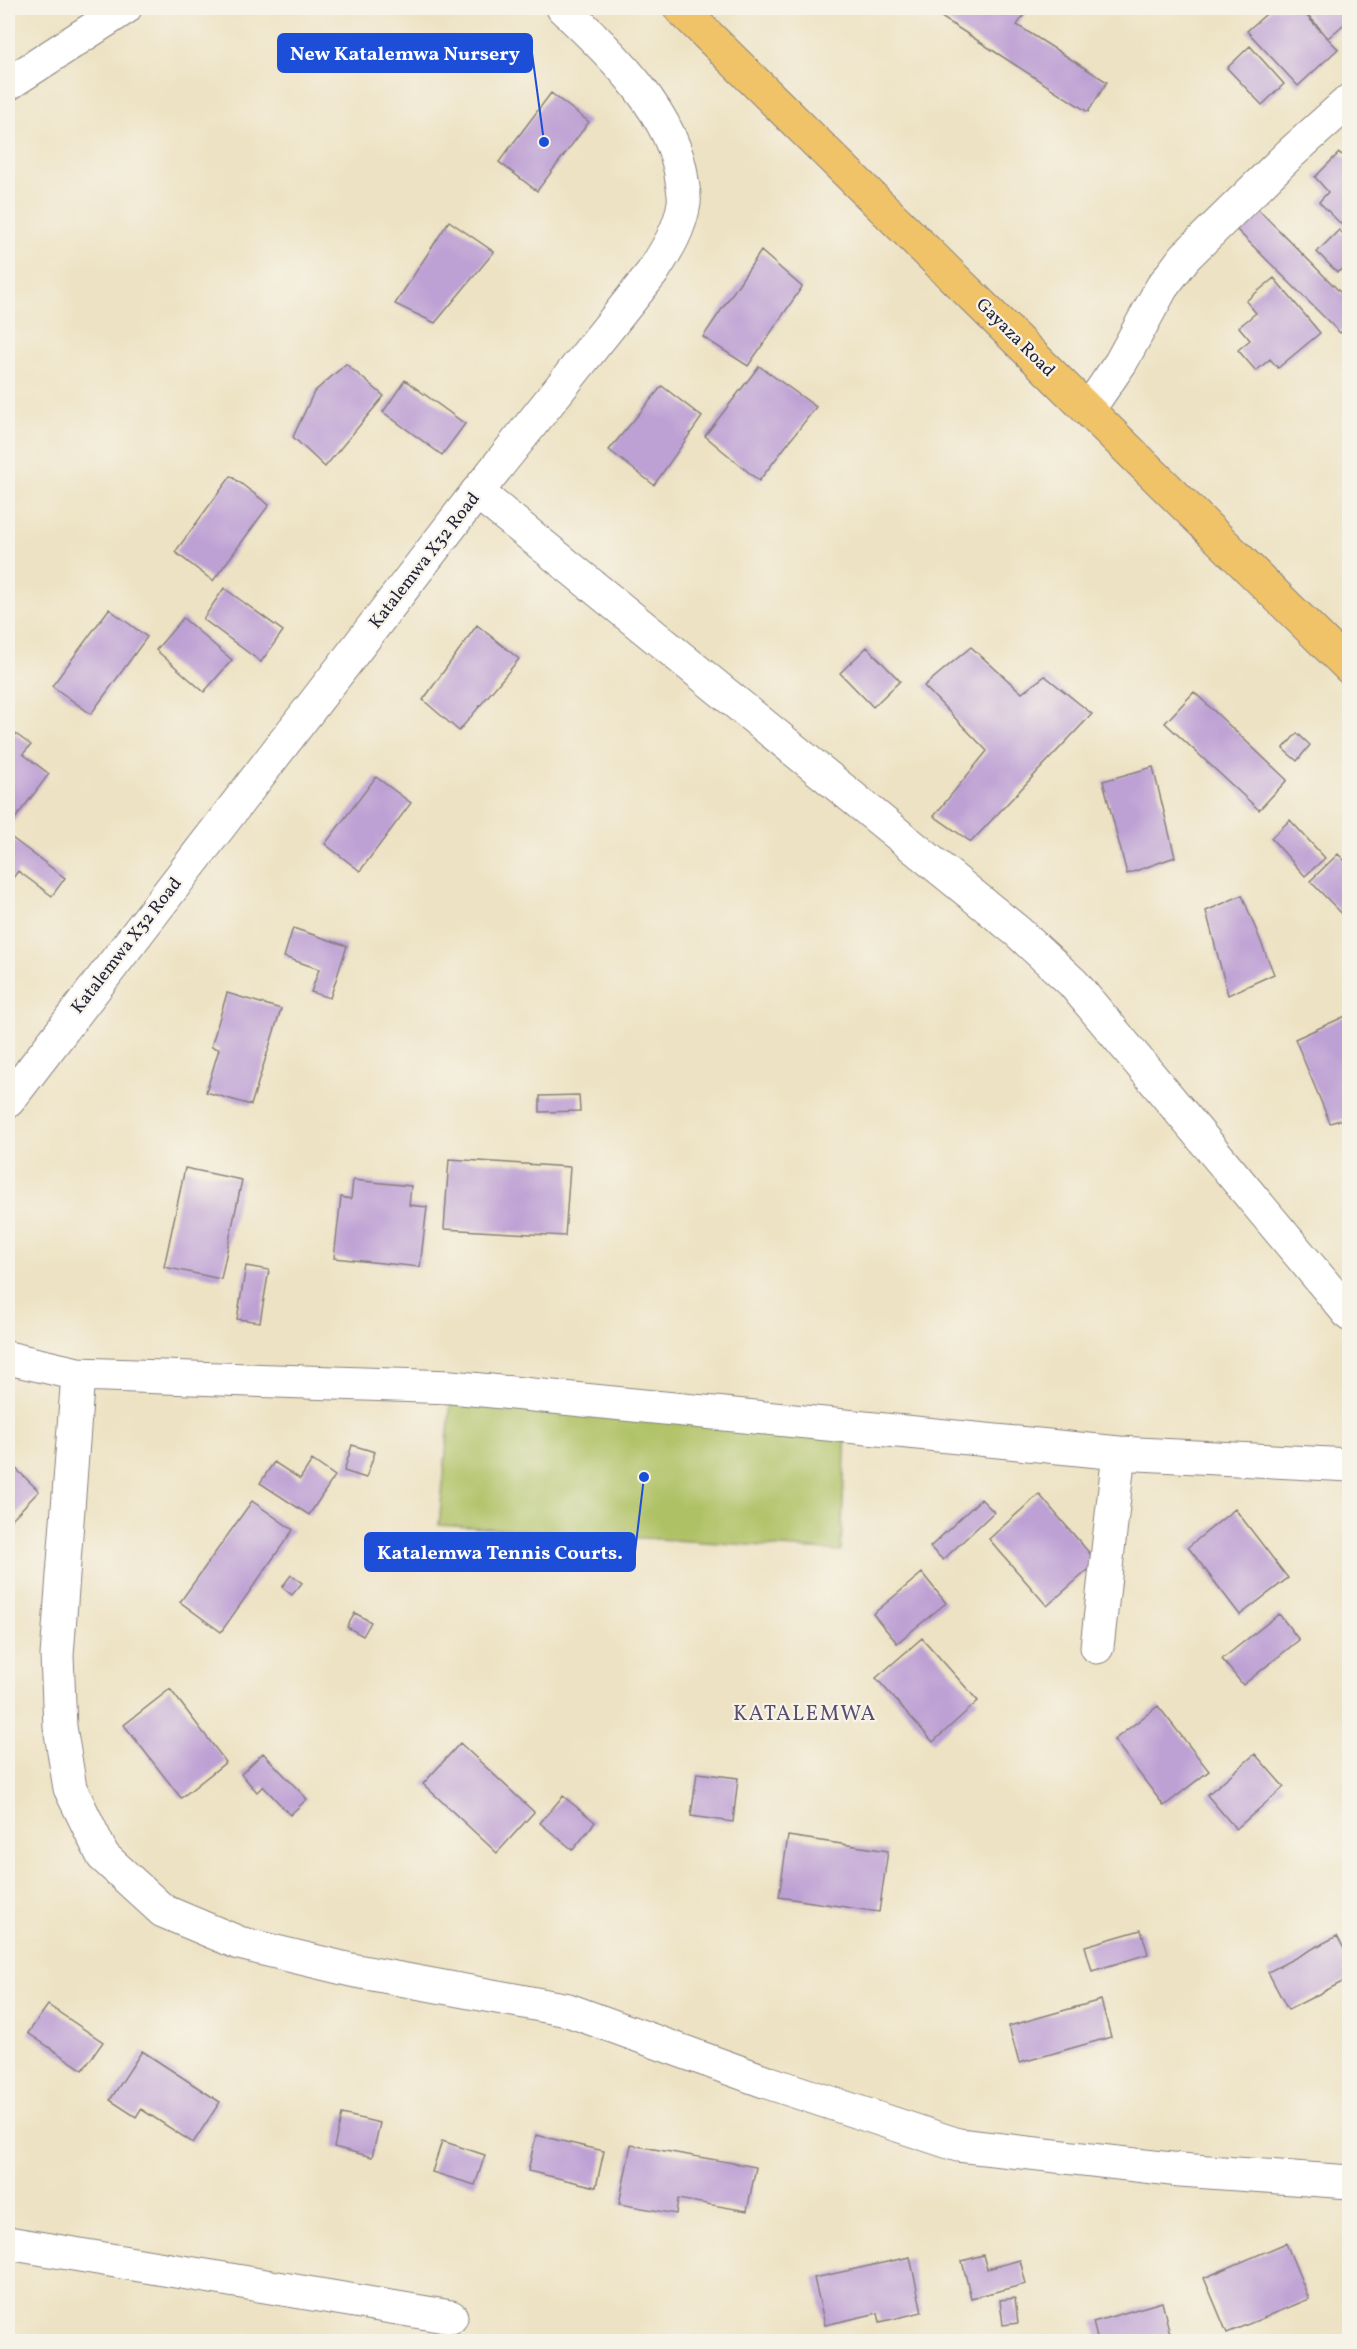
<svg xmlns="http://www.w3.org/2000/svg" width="1357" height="2349" font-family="Vollkorn,serif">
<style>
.green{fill:#afc165;stroke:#687250;stroke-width:1.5}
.building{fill:#bda0d4}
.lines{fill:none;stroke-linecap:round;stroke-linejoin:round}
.minor-casing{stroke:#88827f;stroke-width:35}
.major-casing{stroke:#88827f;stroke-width:35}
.minor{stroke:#fff;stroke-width:33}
.major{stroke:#f0c369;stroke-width:33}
.labels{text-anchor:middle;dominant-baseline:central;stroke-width:4.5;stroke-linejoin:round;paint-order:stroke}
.street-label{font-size:18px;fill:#22223b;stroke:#f7f3e8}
.quarter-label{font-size:21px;letter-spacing:1.5px;fill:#584e71;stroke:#f7f3e8}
.leader{fill:none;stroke:#1d4ed8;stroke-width:2}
.callout-dot{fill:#1d4ed8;stroke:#f7f3e8;stroke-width:2}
.callout{fill:#1d4ed8;stroke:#1d4ed8;stroke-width:2}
.callout-label{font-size:20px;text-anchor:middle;font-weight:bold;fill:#fff}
</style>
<rect width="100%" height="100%" fill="#f7f3e8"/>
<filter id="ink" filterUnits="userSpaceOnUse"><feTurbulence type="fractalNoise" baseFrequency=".0167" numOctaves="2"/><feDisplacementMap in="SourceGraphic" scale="12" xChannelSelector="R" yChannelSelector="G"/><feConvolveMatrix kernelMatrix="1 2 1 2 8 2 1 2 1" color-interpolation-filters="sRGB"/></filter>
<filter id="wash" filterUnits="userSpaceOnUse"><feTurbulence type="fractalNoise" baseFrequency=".008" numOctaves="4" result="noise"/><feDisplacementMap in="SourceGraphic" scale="24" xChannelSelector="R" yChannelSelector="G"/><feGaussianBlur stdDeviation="1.35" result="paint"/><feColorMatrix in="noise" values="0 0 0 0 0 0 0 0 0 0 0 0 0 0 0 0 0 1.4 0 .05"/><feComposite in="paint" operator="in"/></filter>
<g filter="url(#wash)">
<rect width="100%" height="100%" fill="#ede2c3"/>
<path class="green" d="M452,1390L846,1429L841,1551L439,1525Z"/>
<g id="blocks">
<path class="building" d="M938,8H1029L1017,25L1107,82L1088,112L935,13Z
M1273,8H1299L1338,49L1298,86L1247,31Z
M1302,8H1350V19L1328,38Z
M1250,46L1284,84L1262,105L1227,68Z
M551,93L589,122L537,191L499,162Z
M1339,153L1350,159V233L1319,202L1328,192L1315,177Z
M1253,204L1342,294L1348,289L1350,290V324L1340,333L1232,225Z
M449,221L494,252L435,323L395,304Z
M1339,230L1350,240V275L1343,269L1337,272L1317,252Z
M761,251L802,287L748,366L703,337Z
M1274,278L1320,333L1278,368L1270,359L1256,371L1238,350L1250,340L1239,327L1256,313L1246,301Z
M346,364L384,396L325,467L293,437L314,392Z
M759,366L816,407L759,481L705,436Z
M405,380L465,424L442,455L383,412Z
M662,386L702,417L654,485L609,450Z
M231,476L269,505L213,581L175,552Z
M224,588L283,631L261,662L203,619Z
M109,609L147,637L91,714L52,686Z
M183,618L232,660L204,692L156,650Z
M477,625L519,659L459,731L423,700Z
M867,647L900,681L873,707L840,673Z
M971,647L1022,693L1045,676L1092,714L971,842L934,816L987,751L924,686Z
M1194,692L1287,780L1259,810L1165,723Z
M13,732L31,745L23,754L49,774L8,828V739Z
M1297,733L1310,745L1297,761L1283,749Z
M1153,767L1175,857L1127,874L1103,781Z
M376,777L411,803L360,871L325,844Z
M1290,820L1325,858L1305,876L1271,838Z
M8,835L65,878L52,896L18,871L13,878L8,874Z
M1338,854L1350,866V922L1310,881Z
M1242,895L1274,974L1228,995L1206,911Z
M293,928L347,946L330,998L311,992L319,969L284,957Z
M227,993L281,1009L251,1105L206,1092L219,1049L211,1047Z
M1350,1014V1117L1330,1123L1295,1039Z
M579,1095L580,1111L540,1112V1096Z
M449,1159L570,1167L565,1236L444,1229Z
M185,1168L242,1180L221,1279L164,1267Z
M353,1180L411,1186L409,1205L427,1207L420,1267L334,1258L341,1197L351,1199Z
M246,1266L269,1270L260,1322L237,1319Z
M352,1445L375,1452L366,1478L344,1471Z
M312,1460L335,1476L309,1515L260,1483L274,1462L300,1479Z
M8,1461L39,1491L8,1523Z
M1039,1494L1097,1562L1047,1606L989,1539Z
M981,1499L994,1512L943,1560L930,1547Z
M252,1501L293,1530L221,1632L180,1602Z
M1235,1509L1288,1578L1240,1615L1188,1547Z
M922,1573L946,1603L897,1643L873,1614Z
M291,1575L302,1583L292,1595L282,1587Z
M355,1613L371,1622L363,1636L347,1627Z
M1279,1614L1299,1640L1243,1685L1222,1659Z
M922,1638L978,1701L933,1742L876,1678Z
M170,1689L226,1762L181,1798L124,1725Z
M1158,1706L1209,1771L1164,1806L1114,1740Z
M460,1743L534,1812L497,1853L423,1784Z
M263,1753L307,1799L290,1815L263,1786L257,1792L241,1774Z
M1255,1754L1284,1787L1236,1829L1207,1795Z
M697,1773L738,1778L733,1822L691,1816Z
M563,1796L595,1822L573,1850L540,1823Z
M788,1836L888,1851L879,1912L779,1897Z
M1141,1930L1148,1954L1092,1971L1085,1946Z
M1337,1936L1350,1960V1978L1288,2010L1268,1972Z
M1101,2000L1111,2037L1019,2063L1009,2026Z
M48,2005L103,2042L83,2070L28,2033Z
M142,2051L220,2102L193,2143L141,2109L136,2117L110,2100Z
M342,2114L380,2123L372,2157L334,2147Z
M536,2135L604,2151L596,2187L528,2171Z
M442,2141L485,2155L475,2185L432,2172Z
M631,2145L756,2167L747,2211L678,2199L676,2214L619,2204Z
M1286,2243L1309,2299L1227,2333L1204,2278Z
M983,2255L987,2269L1020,2260L1026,2284L971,2298L962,2261Z
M910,2257L922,2312L880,2322L878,2313L825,2325L814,2278Z
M1015,2298L1018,2323L1003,2325L1000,2300Z
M1162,2302L1172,2342H1098L1093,2322Z"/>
</g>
</g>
<g filter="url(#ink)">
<use href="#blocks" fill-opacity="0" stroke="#88827f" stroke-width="1.5"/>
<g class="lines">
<g class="minor-casing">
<path id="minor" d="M8,84L125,8
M1088,410L1121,362L1162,287L1185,257L1291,153L1350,100
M477,492L1018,932L1073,983L1350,1315
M8,1101L477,492L652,273C666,251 680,230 684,203C685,196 683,188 682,181C675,114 610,52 563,8
M8,1358L78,1374L451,1387L1119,1453L1350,1465
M78,1374L57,1656L60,1727L70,1788L103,1856L163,1911L239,1943L351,1970L568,2010L767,2082L958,2145L1180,2170L1350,2182
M1097,1647L1119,1453
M8,2243L451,2317"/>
</g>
<g class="major-casing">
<path id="major" d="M680,8L1350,668"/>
</g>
<use href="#minor" class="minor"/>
<use href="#major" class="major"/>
</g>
</g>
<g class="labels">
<g class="street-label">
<text transform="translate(1015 338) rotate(45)">Gayaza Road</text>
<text transform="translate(425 561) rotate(-52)">Katalemwa X32 Road</text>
<text transform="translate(127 946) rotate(-52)">Katalemwa X32 Road</text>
</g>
<g class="quarter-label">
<text x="805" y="1714">KATALEMWA</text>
</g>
</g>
<path class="leader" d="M544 142L532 53M644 1477L635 1552"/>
<g class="callout-dot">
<circle cx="544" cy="142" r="6"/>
<circle cx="644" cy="1477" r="6"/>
</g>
<g class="callout">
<rect x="278" y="34" width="254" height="38" rx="6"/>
<rect x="365" y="1533" width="270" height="38" rx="6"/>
</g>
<g class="callout-label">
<text x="405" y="60">New Katalemwa Nursery</text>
<text x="500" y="1559">Katalemwa Tennis Courts.</text>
</g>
<rect width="1357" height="2349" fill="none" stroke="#f7f3e8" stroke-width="30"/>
</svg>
